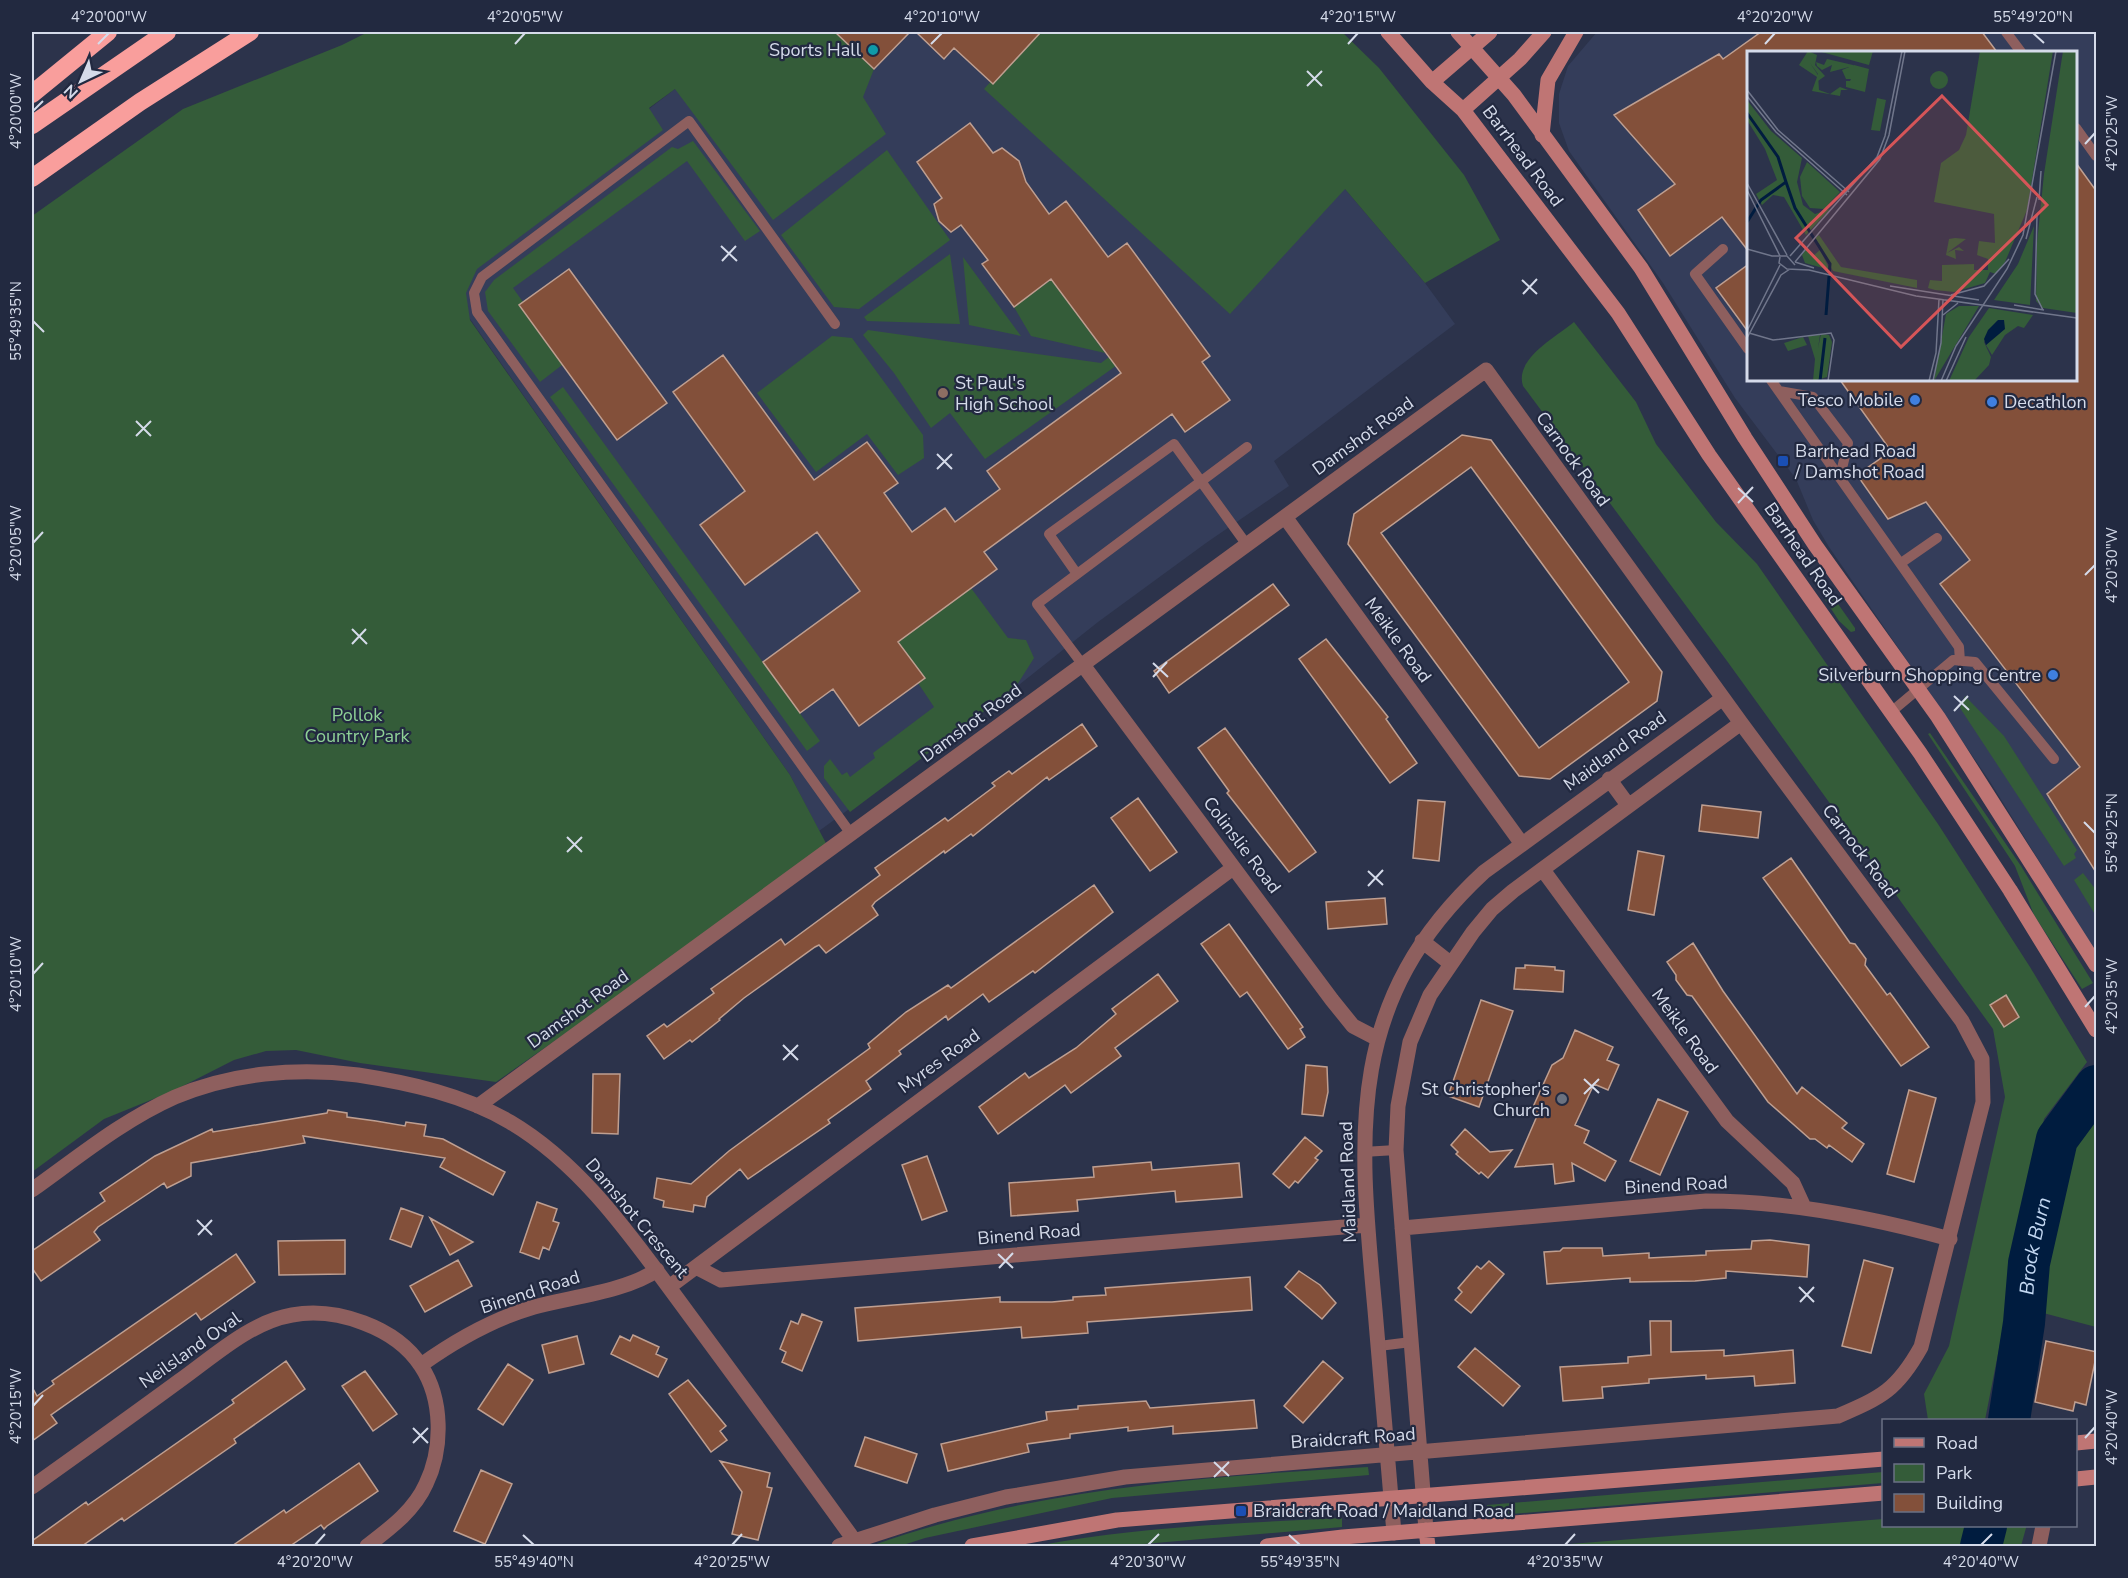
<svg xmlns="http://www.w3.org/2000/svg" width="2128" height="1578" font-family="'Nunito Sans',sans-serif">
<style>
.built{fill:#343d5a;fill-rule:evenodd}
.green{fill:#345c39}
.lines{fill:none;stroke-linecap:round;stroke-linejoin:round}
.river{stroke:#001c3f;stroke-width:42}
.building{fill:#83503a;stroke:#bf9f91;stroke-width:1.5;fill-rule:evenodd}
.lane{stroke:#8e5f5e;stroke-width:10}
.street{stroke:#8e5f5e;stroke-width:15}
.secondary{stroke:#bf7574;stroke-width:15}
.highway{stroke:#f99e9c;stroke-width:18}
.ticks{fill:none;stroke:#d5dbea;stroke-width:2}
.culture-dot{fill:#0f9aa8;stroke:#222940;stroke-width:2}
.education-dot{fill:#8d6e63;stroke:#222940;stroke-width:2}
.shop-dot{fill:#3f7fe0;stroke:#222940;stroke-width:2}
.transit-dot{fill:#1a4fb4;stroke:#222940;stroke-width:2}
.worship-dot{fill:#6b7280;stroke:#222940;stroke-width:2}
.labels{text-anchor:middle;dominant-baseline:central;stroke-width:4.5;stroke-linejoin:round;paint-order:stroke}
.poi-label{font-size:18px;fill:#d5dbea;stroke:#222940;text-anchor:end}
.street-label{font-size:18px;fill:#d5dbea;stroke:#222940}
.park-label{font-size:18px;fill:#8fd196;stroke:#222940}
.water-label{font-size:20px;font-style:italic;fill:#c3d8f2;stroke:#222940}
.inset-river{fill:none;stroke:#001c3f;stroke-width:3}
.inset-road{fill:none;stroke:#70768b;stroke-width:1.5}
.view{fill:#d65558;fill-opacity:0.15;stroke:#d65558;stroke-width:3}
.inset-edge{fill:none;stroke:#d5dbea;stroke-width:3}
.neatline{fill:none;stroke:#d5dbea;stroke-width:2}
.ticks-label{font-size:15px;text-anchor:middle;fill:#d5dbea}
</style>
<rect width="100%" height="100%" fill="#2c334b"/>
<path class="built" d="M749,32H1174L1345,189L1425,283L1455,324L1274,461L1289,486L1206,543L1098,622L1015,688L819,831L790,775L437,272Z
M1597,32H2096V953L1989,780L1829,547L1813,520L1796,479L1735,398L1663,283L1569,151L1559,123V94L1568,66ZM1748,52H2076V380H1748Z"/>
<path class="green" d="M368,32H835L874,69L863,97L886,134L773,220L675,89L649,108L663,130L477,269L466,293L470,320L790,775L829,849L496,1082L360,1063L296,1050L266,1051L234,1060L173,1091L104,1119L32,1172V216L183,109L342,45Z
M1014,32H1342L1379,68L1464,175L1500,240L1425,283L1345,189L1230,314L984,89L1026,43Z
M693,141L760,231L745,241L687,161L513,288L566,362L540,382L488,311L485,292L494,280L672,147L678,149Z
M887,150L950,240L859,309L834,307L781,235Z
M950,254L960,324L867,321L864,317Z
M963,257L1021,336L969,325Z
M1078,260L1061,292L1105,353L1031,336L1014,307Z
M1574,322L1636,402L1656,444L1716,522L1757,564L1938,824L2030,967L2087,1062L2044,1119L1985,1420H1928L1924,1394L1949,1346L2005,1097L1993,1029L1727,661L1523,386C1514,359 1556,337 1574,322Z
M868,330L1101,363L1113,354L1120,363L985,459L950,413L931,428L894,373L863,335Z
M832,336L852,338L923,435L924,458L898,475L867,434L816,472L757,393Z
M563,387L820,741L807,751L550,397Z
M971,588L1008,638L1026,640L1034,658L1015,688L850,812L824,778V766L830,759L842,775L847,772L850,777L875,758L873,753L934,707L918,683L924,678L898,642Z
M1831,594L1855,628V631L1851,632L1839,621L1824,598Z
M1965,696L2004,736L2077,850L2074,854L2076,858L2064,866L1960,708Z
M1930,733L2021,866L2093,983L2082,989L2034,915L2015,866L1928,734Z
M2083,873L2096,890V916L2074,880Z
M2096,1097V1327L2032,1310L2034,1267L2057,1155L2061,1144Z
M1368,1467L1369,1475L1112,1498L925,1538L900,1546H871C1030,1489 1200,1477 1368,1467Z
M1883,1472V1483L1488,1516L1487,1505Z
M1342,1518V1527L1120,1546H1036C1137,1527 1240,1523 1342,1518Z
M1883,1519L1884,1526H2026V1528L2021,1546H1545Z"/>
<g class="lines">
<g class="river">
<path id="s1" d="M2009,1420L2024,1323L2029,1263L2057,1139L2096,1086"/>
<path d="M1981,1546L1986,1526"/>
</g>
</g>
<path class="building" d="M835,32H910L874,69Z
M916,32H1041L993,84L954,48L944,59Z
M1761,32H1982L1997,52H1749V252L1722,217L1670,256L1638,210L1675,184L1614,115L1719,54L1723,59Z
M970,123L993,153L1002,148L1019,161L1026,182L1049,214L1066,201L1108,257L1127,243L1210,356L1202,362L1230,400L1185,432L1172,414L984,552L997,569L898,642L925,678L859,726L833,689L800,713L763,662L860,591L817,532L745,585L700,525L745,491L673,392L723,355L814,480L867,442L898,483L884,493L912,532L945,508L955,522L1000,489L987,471L1121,373L1051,279L1014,307L982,264L988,260L961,225L951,232L939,221L934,204L942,198L917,162Z
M2076,163L2097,192V874L2047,794L2080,767L1940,584L1970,560L1926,502L1888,519L1857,475L1891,451L1840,380H2076Z
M1749,264V333L1716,288Z
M569,269L667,403L617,440L519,305Z
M1462,435L1491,440L1662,672L1657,701L1550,779L1519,776L1348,544L1354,514ZM1471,467L1629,682L1539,748L1381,533Z
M1273,584L1289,605L1169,693L1154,671Z
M1326,639L1388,717L1386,719L1417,763L1390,783L1299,659Z
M1082,724L1097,746L1049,780L1047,777L973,836L971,834L945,853L944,851L875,902L872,906L878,915L826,953L819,945L815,947L744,998L719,1019L720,1020L692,1042L690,1040L664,1059L647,1036L664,1024L667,1027L714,993L711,989L781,939L785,945L880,875L875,868L945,818L948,821L995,786L992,783L1009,771L1012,774Z
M1225,728L1316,852L1289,872L1227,793L1229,791L1198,748Z
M1138,798L1177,852L1150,871L1111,818Z
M1418,800L1445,802L1439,861L1413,858Z
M1702,805L1761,812L1758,838L1699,831Z
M1638,851L1664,856L1654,915L1628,910Z
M1791,858L1850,943L1855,944L1866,959L1865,965L1887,995L1890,993L1893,997L1929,1047L1901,1066L1763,878Z
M1094,885L1113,912L1035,973L1033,971L989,1002L983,994L948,1020L946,1016L899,1051L901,1054L866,1081L871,1089L828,1120L830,1123L748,1179L740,1169L707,1197L705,1207L694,1205L693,1212L663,1207L664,1201L654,1198L657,1178L691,1184L729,1151L870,1048L868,1044L906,1012L948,985L951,988Z
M1385,898L1387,924L1328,929L1326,902Z
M1229,924L1303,1027L1300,1029L1305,1037L1288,1049L1247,992L1240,997L1201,944Z
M1693,943L1723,991L1797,1094L1802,1087L1847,1123L1842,1128L1864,1144L1852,1162L1829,1145L1827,1148L1815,1139H1810L1768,1102L1692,996L1687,995L1676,980V975L1667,962Z
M1525,965L1555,967V970L1564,971L1563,992L1514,989L1516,968H1525Z
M1158,974L1178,1001L1115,1048L1121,1056L1071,1093L1065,1085L998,1134L979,1107L1025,1073L1029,1078L1076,1048L1116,1014L1112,1009Z
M2006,995L2019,1017L2004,1027L1990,1005Z
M1481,1000L1513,1011L1479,1107L1448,1096Z
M1575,1030L1613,1047L1607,1060L1619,1065L1608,1090L1594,1084L1575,1125L1589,1131L1584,1143L1616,1161L1605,1181L1572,1163L1574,1181L1555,1184L1553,1164L1515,1167L1537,1116L1533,1107L1552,1065L1563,1058Z
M1306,1065L1327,1067L1328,1092L1323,1116L1302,1114Z
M593,1074H620L618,1134L592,1133Z
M1909,1090L1936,1098L1914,1182L1887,1174Z
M1658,1099L1688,1112L1660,1175L1630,1161Z
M328,1110L347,1113V1117L376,1121L405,1126L406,1122L426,1125L424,1136L443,1139L505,1172L493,1195L440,1167L445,1158L303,1136L305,1143L191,1163V1176L167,1188L164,1183L98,1227L94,1232L100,1240L41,1281L32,1268V1251L105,1201L100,1193L155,1156L212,1129L213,1132L327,1113Z
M1465,1129L1490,1152L1512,1150L1488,1178L1481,1172L1479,1174L1456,1154L1458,1152L1451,1145Z
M1305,1137L1322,1151L1315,1158L1318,1160L1298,1183L1295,1181L1289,1188L1273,1174Z
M927,1156L947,1211L922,1220L902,1165Z
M1151,1162L1152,1170L1239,1163L1242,1197L1176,1202L1175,1191L1077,1200L1078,1211L1011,1216L1009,1183L1094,1177L1093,1167Z
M537,1202L557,1209L553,1221L559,1223L549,1250L543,1247L539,1259L520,1252Z
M401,1208L423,1216L411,1247L390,1239Z
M430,1218L473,1242L450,1255Z
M345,1240V1274L279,1275L278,1241Z
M1770,1240L1809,1245L1807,1277L1726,1271V1278L1695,1281L1630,1282V1278L1547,1284L1544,1252L1560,1251L1563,1248H1602L1603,1256L1649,1253V1258L1706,1255V1251L1751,1249L1752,1241Z
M236,1254L255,1282L201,1320L196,1313L51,1415L57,1423L32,1441V1387L37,1396L54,1384L52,1381Z
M458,1260L472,1286L425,1312L410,1286Z
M1864,1260L1893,1268L1871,1353L1842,1346Z
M1489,1261L1504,1274L1471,1313L1455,1300L1462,1292L1458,1288L1477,1266L1481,1269Z
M1299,1271L1320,1285L1336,1303L1322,1319L1285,1287Z
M1250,1277L1252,1310L1087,1322L1088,1333L1022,1338L1021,1327L858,1341L855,1308L1000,1297V1302H1052L1073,1300V1297L1106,1295L1105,1288Z
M802,1314L822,1322L802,1371L782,1362L786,1352L780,1349L791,1321L798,1324Z
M1650,1321H1671V1352L1724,1350V1356L1793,1350L1795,1383L1755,1386L1754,1376L1706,1379V1375L1649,1379V1383L1602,1387L1603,1398L1563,1401L1560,1367L1628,1363V1357L1651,1355Z
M633,1335L659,1347L656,1354L667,1359L658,1377L611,1354L620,1336L630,1341Z
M577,1336L584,1364L549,1373L542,1345Z
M2046,1341L2097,1352L2086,1405L2075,1402L2073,1411L2035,1402Z
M1475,1348L1520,1386L1503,1406L1458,1367Z
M286,1361L305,1389L234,1439L236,1443L124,1521L122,1518L82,1546H32V1541L86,1502L88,1505L234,1403L232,1400Z
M1323,1361L1343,1378L1303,1423L1284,1406Z
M508,1364L533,1380L503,1425L478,1409Z
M365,1371L397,1414L373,1431L342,1386Z
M688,1380L726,1426L720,1431L727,1440L711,1452L669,1394Z
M1254,1400L1257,1428L1173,1434V1426L1128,1431V1427L1070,1434V1438L1027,1444L1029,1452L948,1471L941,1444L1047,1420L1046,1412L1078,1409V1406L1146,1401L1150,1408Z
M865,1437L917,1454L907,1483L855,1466Z
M720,1461L770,1473L767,1487L772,1488L758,1540L732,1534L742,1492Z
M359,1463L378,1491L327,1526L324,1529L321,1525L290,1546H232L284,1510L286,1513Z
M481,1470L512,1484L485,1544L454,1531Z"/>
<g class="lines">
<path class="lane" d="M2006,32L2021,52
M2076,128L2096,156
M1723,249L1695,274L1748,349
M835,324L689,121L482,277L474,293L477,312L851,834
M1771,380L1959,647L1960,661
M1779,391L1813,397L1848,443L1840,477
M1901,563L1937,538
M1077,574L1049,534L1174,444L1247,545
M1083,665L1037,604L1247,447
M1891,712L1953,660L1975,662L2054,759
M1363,1152L1396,1150
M1379,1346L1411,1342"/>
<path class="street" d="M1285,517L1522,844
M1083,665L1332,1000L1353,1026L1378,1039
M1609,779L1628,805
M1543,870L1727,1121L1793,1183L1804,1207
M1422,941L1450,963
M478,1106L1486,370L1741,723L1962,1021L1982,1059L1983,1102L1921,1347C1897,1390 1882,1397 1838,1416L1125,1477L1006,1497L935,1515L839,1546
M32,1190C77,1158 123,1120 175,1097C231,1073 297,1067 358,1075C410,1083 464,1095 510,1122C576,1161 623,1225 668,1286C730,1370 793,1455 854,1540
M1402,1228L1706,1201C1789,1201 1870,1217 1950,1239
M696,1267L721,1280L1367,1225
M669,1287L1233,868
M421,1365C456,1340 493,1319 534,1307C571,1297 627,1291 657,1270
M32,1487C81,1452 130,1417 179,1381C213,1357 250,1322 292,1315C336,1307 396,1327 421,1366C443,1399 443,1449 426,1484C414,1511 389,1529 367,1546
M1426,1530L1396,1150L1398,1106L1410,1042L1430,995L1473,932L1492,909L1513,891L1741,723
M1394,1533C1388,1459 1382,1385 1375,1310C1359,1136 1343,1002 1484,872L1723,698
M2039,1546L2043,1526"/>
<path class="secondary" d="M1388,32L1432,82L1463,110L1618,313L1709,455L1920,753L2010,890L2096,1030
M1458,32L1514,95L1641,268L1745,438L1815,545L1938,717L2096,965
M1432,82L1490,32
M1463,110L1520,59L1544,32
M1542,135L1548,80L1576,32
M2076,1443L2096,1441
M2076,1479L2096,1477
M1426,1530L1428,1546
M972,1546L1117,1520L1884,1459
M1267,1546L1343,1537L1884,1493"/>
<path class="highway" d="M32,94L108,32
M32,125L167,32
M32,178L140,102L250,32"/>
</g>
<path class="ticks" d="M2033,33L2044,43M98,44L109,33M515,44L525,33M931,44L942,33M1348,44L1358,33M1765,44L1775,33M1307,71L1322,86M1307,86L1322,71M33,111L43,101M2085,144L2095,133M721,246L737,261M722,261L736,246M1522,280L1537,294M1523,294L1537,279M33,321L44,332M136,421L151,436M136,436L151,421M937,454L952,469M937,469L952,454M1738,488L1753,502M1738,503L1753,487M33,543L43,532M2085,575L2095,565M352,629L367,644M352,644L366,629M1153,663L1168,677M1153,677L1167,662M1954,696L1969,710M1954,711L1968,696M2084,822L2095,833M567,837L582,852M567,852L582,837M1368,871L1383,885M1368,886L1383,870M33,974L43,963M2085,1007L2095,996M783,1045L798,1060M783,1060L798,1045M1584,1079L1599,1093M1584,1094L1599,1079M197,1220L212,1235M198,1235L212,1220M998,1254L1013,1268M999,1268L1013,1253M1799,1287L1814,1302M1800,1302L1814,1287M33,1406L43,1395M413,1428L428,1443M2085,1438L2095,1427M413,1443L428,1428M1214,1462L1229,1476M1214,1477L1229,1462M523,1535L534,1545M1289,1535L1300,1545M315,1545L325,1534M732,1545L742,1534M1148,1545L1159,1534M1565,1545L1575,1534M1981,1545L1992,1534"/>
<circle class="culture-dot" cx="873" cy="50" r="6"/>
<circle class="education-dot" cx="943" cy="393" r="6"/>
<g class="shop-dot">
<circle cx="1915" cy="400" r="6"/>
<circle cx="1992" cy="402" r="6"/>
<circle cx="2053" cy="675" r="6"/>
</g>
<g class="transit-dot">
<rect x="1777" y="455" width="12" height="12" rx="3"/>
<rect x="1235" y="1505" width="12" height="12" rx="3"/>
</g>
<circle class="worship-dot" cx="1562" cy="1099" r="6"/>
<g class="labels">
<g class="poi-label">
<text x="861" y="50">Sports Hall</text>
<text x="955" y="383" text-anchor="start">St Paul's<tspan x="955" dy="21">High School</tspan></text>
<text x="1903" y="400">Tesco Mobile</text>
<text x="2004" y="402" text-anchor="start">Decathlon</text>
<text x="1795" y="451" text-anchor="start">Barrhead Road<tspan x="1795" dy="21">/ Damshot Road</tspan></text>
<text x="2041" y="675">Silverburn Shopping Centre</text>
<text x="1550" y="1089">St Christopher's<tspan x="1550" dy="21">Church</tspan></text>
<text x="1253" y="1511" text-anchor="start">Braidcraft Road / Maidland Road</text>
</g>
<g class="street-label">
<text transform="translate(1523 156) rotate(53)">Barrhead Road</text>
<text transform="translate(1363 436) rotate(-36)">Damshot Road</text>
<text transform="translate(1573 459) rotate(54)">Carnock Road</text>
<text transform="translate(1803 554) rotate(55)">Barrhead Road</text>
<text transform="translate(1398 640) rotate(54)">Meikle Road</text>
<text transform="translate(971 723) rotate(-36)">Damshot Road</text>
<text transform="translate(1615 751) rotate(-36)">Maidland Road</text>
<text transform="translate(1242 845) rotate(53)">Colinslie Road</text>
<text transform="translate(1860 851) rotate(53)">Carnock Road</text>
<text transform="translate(578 1009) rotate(-36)">Damshot Road</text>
<text transform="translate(1685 1031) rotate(54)">Meikle Road</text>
<text transform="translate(939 1061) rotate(-36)">Myres Road</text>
<text transform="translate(1348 1182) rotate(-92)">Maidland Road</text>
<text transform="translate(1676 1185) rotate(-3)">Binend Road</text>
<text transform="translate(637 1218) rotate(50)">Damshot Crescent</text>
<text transform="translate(1029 1234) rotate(-5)">Binend Road</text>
<text transform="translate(530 1292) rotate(-18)">Binend Road</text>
<text transform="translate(190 1350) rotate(-35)">Neilsland Oval</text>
<text transform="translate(1353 1438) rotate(-4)">Braidcraft Road</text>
</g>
<g class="park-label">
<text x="357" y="715">Pollok<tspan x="357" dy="21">Country Park</tspan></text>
</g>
<g class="water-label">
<text stroke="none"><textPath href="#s1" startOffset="176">Brock Burn</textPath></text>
</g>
</g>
<g transform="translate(1747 51)">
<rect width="330" height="330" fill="#2c334b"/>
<path d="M61,0L70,4L68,14L78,25L71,30V23L63,12L71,24L72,39L83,43L93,36L101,39H94L93,45L65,40L70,26L52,14ZM71,0H126L122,14ZM233,0H306L280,159L258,211L249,223L243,221L238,232L207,241L188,239L181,237L183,229L195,230V214L227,213V219H241V208L230,204L232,190L248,192L247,163L187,151L194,112L212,99L219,84ZM316,0H330V262L296,257L289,250L290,192L297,123ZM80,8L106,14V15L83,21L85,14L75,19L70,15L69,11L77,14ZM107,14L122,18L118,41L99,36V30H103L104,28H99L95,19ZM183 29a9 9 0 1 1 18 0a9 9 0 1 1-18 0ZM130,47L139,49L133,80L124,79ZM0,49L24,80L55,107L50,131L56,154L68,163L83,158L59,184L37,146L26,144L15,154L9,143L30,129L18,98L0,69ZM60,111L93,141L77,158L63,157L55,145L53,126ZM287,175L283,254L247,249L271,213ZM72,184L94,216L170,229V237L86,220L68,187ZM208,187L219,188L200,202L212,196L217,200L208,199L209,208L199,204L202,188ZM59,198L66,205L73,199L83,219L58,212L55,204ZM212,255H232L187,330L199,263ZM242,257L286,264L277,277L271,275L258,284L245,304L239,294L253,282L250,270L237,291L244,306L242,314L227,330H202L222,286ZM74,283L82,284L85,291L80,326L66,330L68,308L61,285L73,284L71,297ZM56,286L60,294L41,300L37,292Z" fill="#345c39"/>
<path d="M257,269L258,278L239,294L237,288L241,279L251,269Z" fill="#001c3f"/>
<path class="inset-river" d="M0,62L31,106L39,131L14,149L0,171M39,131L48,157L83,213L79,264M73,330L78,287"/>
<path class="inset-road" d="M0,39L31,79L102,141M0,45L29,81L100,144M0,132L40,204M0,139L33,205M292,149L294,120M290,165L288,243L296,259M279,188L290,146M0,198L25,205H40L48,214M43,205L130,106L138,85L155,0M33,206L32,212L40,218L62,219L169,245L330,267M48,211L133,108L142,84L158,0M48,211L67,217M143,235L232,249M204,244L237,235L262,208M267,254L297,259M196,264L211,252M0,280L33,214M2,282L26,289L84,282L87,289L81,330M0,287L34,224L43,218M182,330L189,302L192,248M186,330L194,292L196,248M194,330L209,295L260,218L276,184L309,0M199,330L219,286"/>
<path class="view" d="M195,45L300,154L154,296L49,187Z"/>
<rect width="330" height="330" class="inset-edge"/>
</g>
<rect width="2128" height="1578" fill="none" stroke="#222940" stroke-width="66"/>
<rect x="1882" y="1419" width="195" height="108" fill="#222940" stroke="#6a7084" stroke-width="1.5"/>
<rect x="1894" y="1438" width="30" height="9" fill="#bf7574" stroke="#6a7084" stroke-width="1.5"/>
<text x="1936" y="1449" font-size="18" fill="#d5dbea">Road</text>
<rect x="1894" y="1464" width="30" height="18" fill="#345c39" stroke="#6a7084" stroke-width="1.5"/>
<text x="1936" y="1479" font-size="18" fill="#d5dbea">Park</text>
<rect x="1894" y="1494" width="30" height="18" fill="#83503a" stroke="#6a7084" stroke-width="1.5"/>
<text x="1936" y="1509" font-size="18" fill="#d5dbea">Building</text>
<g transform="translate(81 81) rotate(224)" stroke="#222940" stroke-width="4.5" paint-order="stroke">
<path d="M0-4.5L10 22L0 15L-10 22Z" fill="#d5dbea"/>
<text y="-9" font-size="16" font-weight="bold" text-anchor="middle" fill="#d5dbea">N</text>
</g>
<rect x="33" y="33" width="2062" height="1512" class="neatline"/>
<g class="ticks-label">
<text x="109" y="22">4°20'00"W</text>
<text x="525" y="22">4°20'05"W</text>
<text x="942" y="22">4°20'10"W</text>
<text x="1358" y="22">4°20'15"W</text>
<text x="1775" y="22">4°20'20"W</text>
<text x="2033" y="22">55°49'20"N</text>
<text transform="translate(16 111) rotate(-90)" y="5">4°20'00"W</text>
<text transform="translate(2112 133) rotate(-90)" y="5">4°20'25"W</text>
<text transform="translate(16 321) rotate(-90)" y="5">55°49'35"N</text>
<text transform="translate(16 543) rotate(-90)" y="5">4°20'05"W</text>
<text transform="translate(2112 565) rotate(-90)" y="5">4°20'30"W</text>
<text transform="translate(2112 833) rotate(-90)" y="5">55°49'25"N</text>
<text transform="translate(16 974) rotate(-90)" y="5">4°20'10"W</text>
<text transform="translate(2112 996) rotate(-90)" y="5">4°20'35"W</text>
<text transform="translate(16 1406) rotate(-90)" y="5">4°20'15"W</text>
<text transform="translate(2112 1427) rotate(-90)" y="5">4°20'40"W</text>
<text x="315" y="1567">4°20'20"W</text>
<text x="534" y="1567">55°49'40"N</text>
<text x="732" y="1567">4°20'25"W</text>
<text x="1148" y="1567">4°20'30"W</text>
<text x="1300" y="1567">55°49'35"N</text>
<text x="1565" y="1567">4°20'35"W</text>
<text x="1981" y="1567">4°20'40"W</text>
</g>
</svg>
